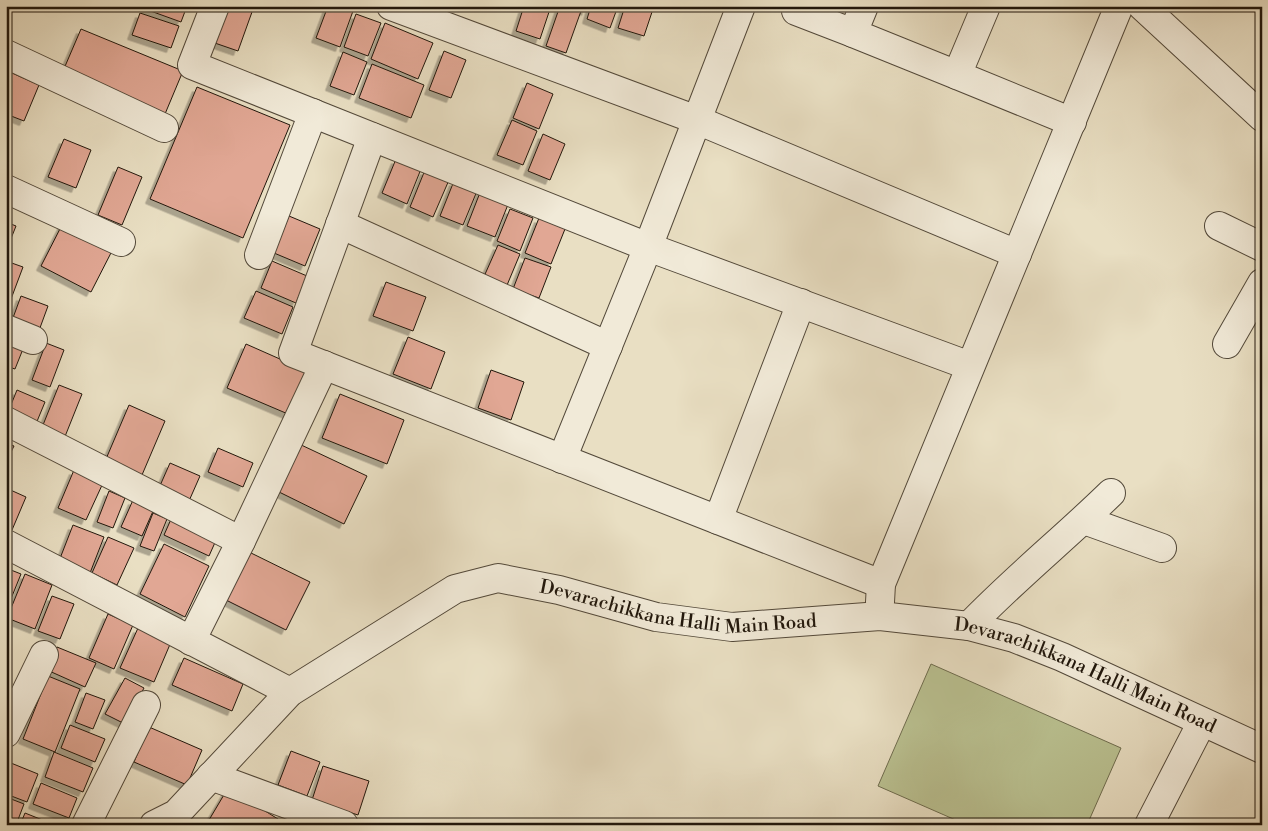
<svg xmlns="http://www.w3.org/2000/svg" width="1268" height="831" font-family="'Libre Bodoni',serif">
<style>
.green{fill:#bac191;stroke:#6e6c4e}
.building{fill:#e1a794;stroke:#21170c;filter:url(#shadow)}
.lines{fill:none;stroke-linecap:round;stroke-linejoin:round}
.minor-casing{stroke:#53493a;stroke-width:30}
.minor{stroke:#f1ead8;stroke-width:28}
.labels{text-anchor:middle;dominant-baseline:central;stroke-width:4;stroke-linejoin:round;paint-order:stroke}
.street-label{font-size:19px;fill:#21170c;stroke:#f1ead8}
</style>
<defs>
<filter id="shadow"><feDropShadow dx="-4.5" dy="4.5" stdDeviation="0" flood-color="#0004"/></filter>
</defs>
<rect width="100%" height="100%" fill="#e9dfc3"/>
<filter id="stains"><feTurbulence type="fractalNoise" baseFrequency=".004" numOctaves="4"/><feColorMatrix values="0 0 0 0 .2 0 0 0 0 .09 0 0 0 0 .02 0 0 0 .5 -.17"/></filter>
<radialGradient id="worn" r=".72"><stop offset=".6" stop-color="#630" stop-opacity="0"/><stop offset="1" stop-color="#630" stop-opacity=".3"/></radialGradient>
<path class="green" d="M931,664L1121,748L1087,825H967L878,786Z"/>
<path class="building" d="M146,6H187L181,22L145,9Z
M222,6H238L252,12L238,51L209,41Z
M328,6H341L353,11L340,47L316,38Z
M524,6H551L540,39L516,31Z
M560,6H567L581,11L566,53L546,46Z
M573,6H587L586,11Z
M591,6H618L610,28L587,19Z
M625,6H654L644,36L618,28Z
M140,13L179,26L171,48L132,35Z
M356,14L381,23L368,56L344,47Z
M385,23L433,43L418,79L371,59Z
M81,29L183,71L165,114L63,71Z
M444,51L466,60L451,98L429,90Z
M343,52L367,62L354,95L330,86Z
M372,64L424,85L411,118L359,98Z
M12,73L39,85L24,121L6,114V87Z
M527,83L553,94L539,129L513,118Z
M197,87L290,125L243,238L150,199Z
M512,120L537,131L523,165L497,155Z
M543,134L565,144L550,180L528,171Z
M64,139L91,150L76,188L48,177Z
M396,159L421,169L407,204L382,193Z
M118,167L142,177L122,225L98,215Z
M425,170L449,180L433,217L410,207Z
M454,181L477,191L463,225L440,216Z
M481,190L509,202L495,237L467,226Z
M510,209L533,218L520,251L497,241Z
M289,216L320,229L305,266L274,253Z
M539,218L565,229L551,264L525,253Z
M64,221L114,247L91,292L41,266Z
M6,222L16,226L6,251Z
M498,245L520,254L505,290L482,281Z
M525,258L551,267L539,298L513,289Z
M6,261L23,267L8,307H6Z
M272,261L307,276L296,303L261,288Z
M386,282L426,297L413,331L373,316Z
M256,291L293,307L282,334L244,318Z
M21,296L48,306L37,336L10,326Z
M6,337L25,344L15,369L6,366Z
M408,337L445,352L431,389L393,374Z
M46,343L64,350L50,387L32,380Z
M246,344L307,371L288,414L227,388Z
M491,370L524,382L511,420L478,408Z
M59,385L82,394L64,439L41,430Z
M17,390L45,402L33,431L6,417Z
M340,394L404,420L387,464L322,438Z
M129,405L165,421L139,482L103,466Z
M6,443L14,446L6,462Z
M297,443L367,476L344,524L275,490Z
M218,448L253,463L243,487L208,472Z
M170,463L200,476L185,510L155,497Z
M74,470L103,483L86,520L58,508Z
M6,488L26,497L12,530L6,527Z
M109,491L125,498L113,528L97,522Z
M133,500L154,509L142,536L121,527Z
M153,513L167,519L154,551L140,546Z
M172,517L217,538L209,556L164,535Z
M73,525L104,537L90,573L59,561Z
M108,537L134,548L117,585L92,573Z
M164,544L209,566L185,617L140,594Z
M249,552L310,582L286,630L226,600Z
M6,568L21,574L6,611Z
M25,574L52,585L35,629L7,618Z
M52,596L74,604L60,639L38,631Z
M108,614L133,625L114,669L89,658Z
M138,628L171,642L154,682L120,668Z
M57,647L96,663L85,687L47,670Z
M184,658L243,684L232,711L172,685Z
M48,676L80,689L55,752L23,739Z
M125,678L144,688L125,724L105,714Z
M6,686L13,690L6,703Z
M86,693L105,700L93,729L75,722Z
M70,725L105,739L95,762L61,748Z
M149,727L202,750L187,785L134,762Z
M291,751L320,762L307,796L278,785Z
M54,752L93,768L83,792L45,777Z
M6,761L38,774L27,802L6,794Z
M323,766L369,781L358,815L312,800Z
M41,783L77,798L69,818L33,804Z
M228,788L278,819L274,825H206Z
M6,797L24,804L16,825H6Z
M25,813L55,825H20Z"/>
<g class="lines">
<g class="minor-casing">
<g id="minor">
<path d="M215,6L192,65L648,247L970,366"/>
<path d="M391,6L697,120L1017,254"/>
<path d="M864,6L853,33L957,75"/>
<path d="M986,6L957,75L1072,122"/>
<path d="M1142,6L1262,117"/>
<path d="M796,11L853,33"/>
<path d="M6,54L164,128"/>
<path d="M372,137L293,353L881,584"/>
<path d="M6,189L121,242"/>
<path d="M340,224L608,346"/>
<path d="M1219,226L1262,247"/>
<path d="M259,255L313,113"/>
<path d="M6,329L33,340"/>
<path d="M1227,344L1262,283"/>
<path d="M6,421L241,541"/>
<path d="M562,459L648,247L741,6"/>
<path d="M718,520L801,303"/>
<path d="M1084,520L1162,548"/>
<path d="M6,544L290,692"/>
<path d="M880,602L881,584L1119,6"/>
<path d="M969,626C1014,579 1065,538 1111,493"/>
<path d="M191,641L241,541L324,365"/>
<path d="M6,733L44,655"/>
<path d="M211,776L344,825"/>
<path d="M86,825L146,705"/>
<path id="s1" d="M154,825L176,814L290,692L455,589L498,578L559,590L656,617L732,627L880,616L969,626L1014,638L1062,657L1262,749"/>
<path d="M1149,825L1202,722"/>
</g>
</g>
<use href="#minor" class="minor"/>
</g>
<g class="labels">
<g class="street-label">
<text stroke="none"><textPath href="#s1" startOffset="614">Devarachikkana Halli Main Road</textPath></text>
<text stroke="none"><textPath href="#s1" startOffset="1034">Devarachikkana Halli Main Road</textPath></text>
</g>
</g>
<rect width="1268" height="831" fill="none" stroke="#e9dfc3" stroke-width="25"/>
<rect x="8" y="8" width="1253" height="816" fill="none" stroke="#21170c" stroke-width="2.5"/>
<rect x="12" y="12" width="1243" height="806" fill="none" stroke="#21170c"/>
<rect width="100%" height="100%" filter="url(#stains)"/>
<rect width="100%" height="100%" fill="url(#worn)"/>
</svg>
